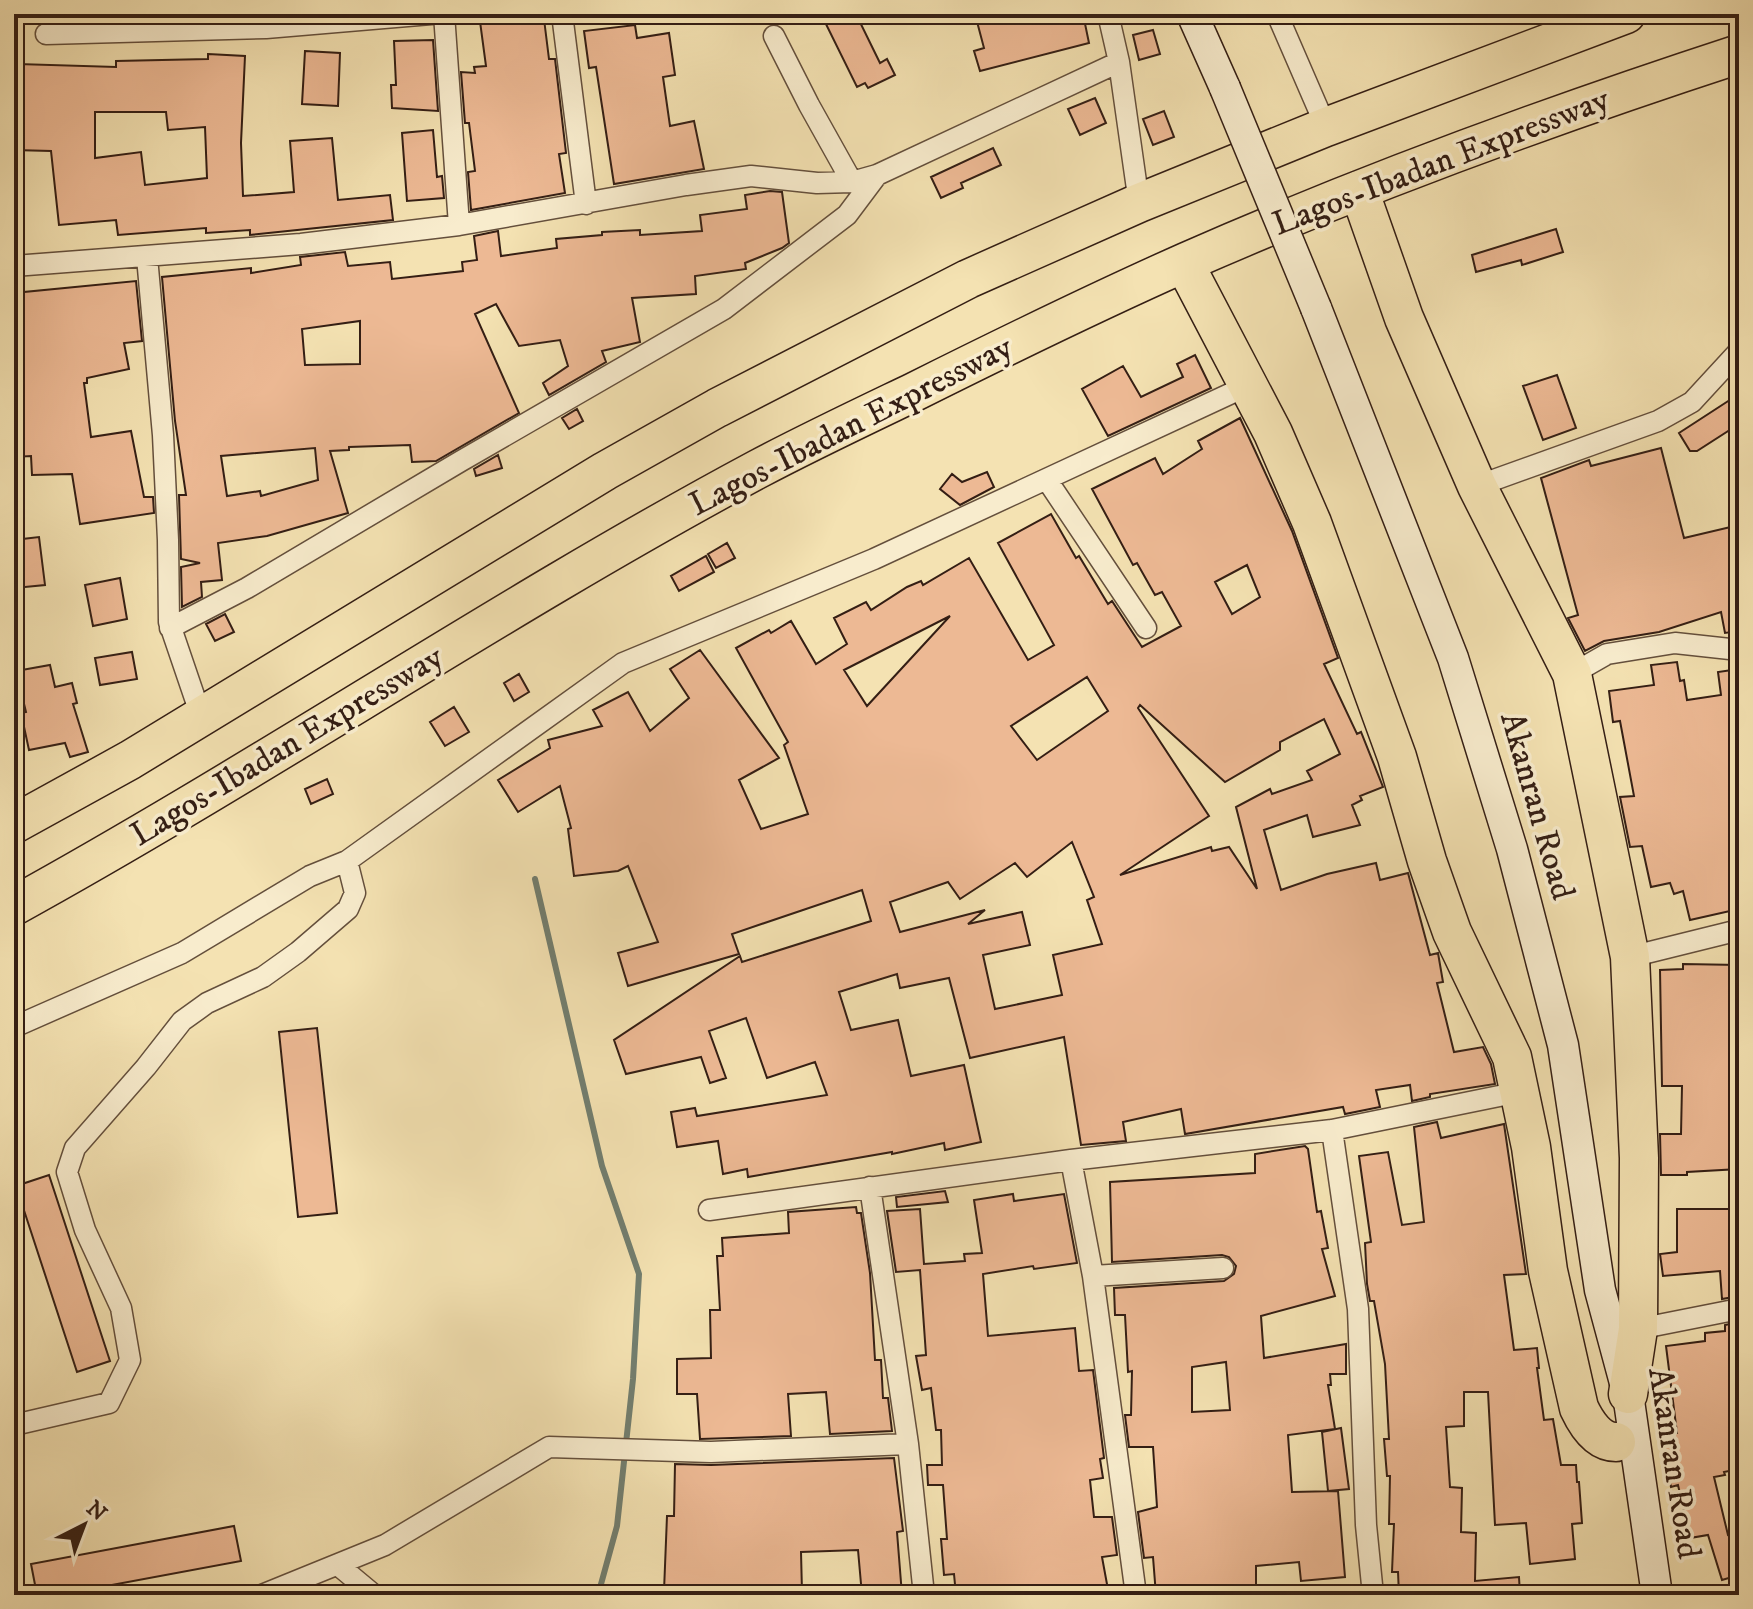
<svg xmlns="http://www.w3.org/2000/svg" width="1753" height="1609" font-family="'IM FELL DW Pica',serif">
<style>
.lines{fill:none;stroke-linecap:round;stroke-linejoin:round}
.stream{stroke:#727e6f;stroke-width:6}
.building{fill:#edb994;stroke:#341e14;stroke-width:2;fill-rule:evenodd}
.street-casing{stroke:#644f3c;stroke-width:23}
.secondary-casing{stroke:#341e14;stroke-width:33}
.highway-casing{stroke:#341e14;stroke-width:41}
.street{stroke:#f8eccd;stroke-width:20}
.secondary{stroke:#f8eccd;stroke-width:30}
.highway{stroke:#f4e2b2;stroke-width:38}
.secondary-bridge-casing{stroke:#341e14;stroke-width:33;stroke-linecap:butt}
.secondary-bridge{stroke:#f8eccd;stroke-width:30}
.labels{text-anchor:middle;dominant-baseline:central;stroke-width:7;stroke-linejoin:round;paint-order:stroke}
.street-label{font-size:34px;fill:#341e14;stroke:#f8eccd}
</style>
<rect width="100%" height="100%" fill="#f4e2b2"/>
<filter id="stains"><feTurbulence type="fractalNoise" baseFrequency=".0025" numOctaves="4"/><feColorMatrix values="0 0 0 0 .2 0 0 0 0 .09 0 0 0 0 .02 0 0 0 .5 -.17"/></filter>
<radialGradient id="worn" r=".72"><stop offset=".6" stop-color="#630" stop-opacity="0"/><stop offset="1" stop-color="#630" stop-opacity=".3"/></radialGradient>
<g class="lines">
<path class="stream" d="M535,879L602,1166L639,1274L633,1379L617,1526L598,1595"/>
</g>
<path class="building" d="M479,14H499L501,24L544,19L549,59H555L566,153L559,154L565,193L471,210L468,172L475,171L469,123H465L461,72L475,73L474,67L486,66Z
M821,14H856L880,63L887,59L895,75L868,88L865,83L857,87Z
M975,14H1083L1089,43L980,71L974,51L984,48Z
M635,25L637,38L669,33L675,75L663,77L670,126L694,121L704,169L614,184L596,67L589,68L584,31Z
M1153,30L1160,54L1139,60L1133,35Z
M433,40L438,111L392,108L391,85H396L394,41Z
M305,51L340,53L338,106L302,104Z
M208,54L245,56L241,143L243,196L294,192L290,141L332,138L338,200L390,195L393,220L250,235V230L206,233V228L118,235L116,220L59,225L51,151L14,150L18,64L116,67V61L208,59ZM95,112H166L168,130L205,127L207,178L145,185L141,152L95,158Z
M1095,98L1106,123L1080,135L1068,109Z
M1164,111L1174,137L1153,145L1143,119Z
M433,130L437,177L442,176L444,198L407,201L402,133Z
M993,148L1001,165L961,183L963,188L941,198L931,177Z
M770,191L782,192L789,243L782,248L745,263L746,269L695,276L696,294L632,298L640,342L602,351L606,362L549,395L543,383L568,366L560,340L519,346L496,304L475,314L519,413L436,461L412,462L410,445L349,447V450L330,451L348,513L267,536L218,543L222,580L201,582L202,597L182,607L181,567L200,563L181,559L179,495H186L175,421L162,277L251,268V273L301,265L300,257L345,252L348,266L390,262L392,279L463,271L462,262L477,260L474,236L498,231L501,256L557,248L556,239L602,235V232L640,230V235L702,231L700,215L747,209L745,195ZM360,321V364L305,365L302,329ZM315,448L318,480L261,496L260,491L227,496L221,456Z
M1556,229L1563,252L1522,265L1521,260L1476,272L1472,255Z
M136,281L142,341L124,343L129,369L87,378V383H84L91,437L131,431L144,497H153L154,513L80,524L72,474L32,475L31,456L14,457V293Z
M1195,355L1211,388L1108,436L1082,389L1123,366L1141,397L1183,377L1177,364Z
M1557,375L1576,428L1543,440L1523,386Z
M1739,394V424L1697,451H1690L1679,433Z
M577,409L583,421L569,429L562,418Z
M1240,418L1292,531L1338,658L1324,664L1357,734L1361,732L1383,787L1360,796L1362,800L1352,805L1360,825L1313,837L1307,815L1264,830L1281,890L1327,874L1376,863L1380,880L1408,873L1430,955L1438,953L1443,982L1437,983L1454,1052L1483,1047L1491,1064L1495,1084L1430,1094V1097L1412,1101L1410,1085L1376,1090L1380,1107L1345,1114L1343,1107L1185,1134L1181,1109L1123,1122L1126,1141L1081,1145L1064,1037L970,1058L949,978L900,988L897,974L839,992L851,1030L898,1020L911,1076L964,1065L981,1142L945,1150L944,1143L892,1154V1152L748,1177L747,1169L723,1174L718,1141L677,1147L671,1112L695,1108L697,1116L827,1095L815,1062L767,1078L746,1018L709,1031L726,1078L710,1083L701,1057L626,1074L614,1040L740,956L742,962L871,921L862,890L732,934L739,954L628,986L618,953L658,942L628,866L618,871L574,876L568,829L571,828L560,786L518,812L498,780L550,748L548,740L602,726L593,710L628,692L650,731L689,698L670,669L700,650L779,758L739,780L761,829L808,814L784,745L788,742L736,648L769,630L771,633L791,621L816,664L847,644L834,618L866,602L871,610L907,587L921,581L923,585L969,558L1028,660L1054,645L998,543L1051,514L1076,558L1079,556L1108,604L1112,601L1142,647L1181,626L1162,592L1155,595L1137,563L1133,565L1092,489L1155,458L1163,474L1202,449L1198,441ZM1247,565L1260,597L1232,614L1215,582ZM950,616L867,706L844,670ZM1087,677L1108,711L1037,760L1011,726ZM1140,705L1225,782L1280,750V742L1324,719L1340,754L1307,771L1312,780L1272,794L1270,789L1236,807L1257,889L1229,847L1212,851L1211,847L1120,875L1209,816L1138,708ZM1072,842L1094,897L1087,900L1102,944L1053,955L1062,995L995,1009L983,955L1030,945L1022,912L968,924L985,910L900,932L890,902L948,882L960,899L1015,863L1027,877Z
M1661,448L1684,538L1739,525V631L1725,633L1721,612L1659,632L1604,641L1585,651L1568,618L1578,615L1541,478L1589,460L1591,466Z
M498,455L502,468L476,476L474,469Z
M987,472L994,487L960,505L940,489L952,474L962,482Z
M39,537L45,585L15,588L14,540Z
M727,543L735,558L716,568L708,554Z
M706,556L714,572L679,591L671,576Z
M120,578L127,619L93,626L85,585Z
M225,614L234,632L215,641L206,624Z
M132,652L137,679L100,685L95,658Z
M1677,662L1680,681L1684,680L1687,700L1721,695L1718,672L1739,669V909L1690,920L1683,891L1674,894L1670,883L1651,887L1642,846L1630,847L1620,797L1634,796L1620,721L1613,722L1609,691L1654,685L1651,665Z
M50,665L55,687L72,683L77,703L73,704L88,752L70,757L65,743L29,750L21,713L26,712L16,671Z
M519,674L529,692L514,701L504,683Z
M454,707L469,732L445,746L430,722Z
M327,779L333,794L311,804L305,789Z
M1683,964L1739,965L1736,1135H1739V1169L1687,1172V1175H1661L1660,1134H1681L1682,1086H1662L1660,970L1683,969Z
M317,1028L337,1213L298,1217L279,1032Z
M1437,1122L1441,1138L1504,1124L1526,1274L1504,1275L1514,1350L1537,1348L1539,1368H1537L1544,1420L1553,1419L1561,1465H1576L1577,1482H1579L1582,1523L1572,1524L1575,1559L1530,1564L1526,1523L1495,1525L1488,1392H1464V1426L1446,1427L1450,1487L1462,1488L1461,1532L1476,1533L1475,1581L1519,1577L1520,1595H1399L1398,1572H1392L1394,1524H1389L1390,1476H1387L1384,1439H1389L1385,1364L1374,1301H1370L1367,1284L1365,1243L1371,1242L1359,1156L1388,1152L1402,1225L1424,1222L1414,1127Z
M1305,1146L1308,1149L1317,1212L1321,1211L1328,1248L1322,1249L1335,1296L1261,1316L1264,1358L1346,1344V1374H1330L1331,1385H1328L1335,1429L1288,1435L1292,1492L1338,1491L1345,1577L1301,1581L1299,1562L1256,1566V1588H1232L1233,1593L1211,1595H1156L1153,1557L1144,1558L1138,1512L1157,1507L1153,1447H1129L1125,1415H1131L1132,1371L1128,1372L1125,1315H1115L1114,1288L1224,1281L1234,1274L1236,1266L1229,1257L1222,1255L1112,1262L1110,1182L1255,1173V1154ZM1226,1362L1230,1410L1192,1412V1367Z
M49,1175L110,1361L77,1372L16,1186Z
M945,1191L948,1202L897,1207L896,1197Z
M1013,1194L1014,1201L1064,1194L1077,1263L1034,1269L1033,1266L983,1274L988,1336L1075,1328L1079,1371L1093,1370L1104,1458L1100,1459L1103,1478L1090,1480L1094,1517H1112L1117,1555L1102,1557L1109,1595H956L954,1574L944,1575L941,1539H947L943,1485H928L927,1465H942L941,1430H936L931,1388L922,1390L916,1356L926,1355L920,1270L896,1272L887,1211L920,1209L924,1264L965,1261L964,1254L982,1253L974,1200Z
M856,1207L857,1213H861L870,1273L875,1360H881L883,1398H888L892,1431L830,1434L826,1392L788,1394L791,1436L700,1439L697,1394H677V1359L711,1358L710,1310H720L717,1256H723L722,1238L789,1233L788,1212Z
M1677,1209H1739V1296L1722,1299L1720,1271L1663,1276L1660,1254L1677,1252Z
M1739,1322V1469L1724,1472L1725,1475L1714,1477L1728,1535L1739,1532V1575L1722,1580L1708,1535L1690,1538L1678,1485L1671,1487L1659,1437L1677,1433L1666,1346L1705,1341V1333L1725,1331V1325Z
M1341,1428L1349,1489L1328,1491L1322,1432Z
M894,1458L903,1531L897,1532L902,1595H862L858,1550L801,1552L802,1592L735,1593L664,1591L667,1516H674L675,1464L711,1465Z
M234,1526L241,1561L58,1595H37L31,1564Z"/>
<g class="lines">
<g class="street-casing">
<path id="street" d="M444,14L459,225
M562,14L586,204
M1108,14L1119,62L1139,203
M1277,14L1326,127
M46,34L266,28L431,14
M774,36L809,105L852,182
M147,257L163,435L168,540L169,622L201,716
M14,266L301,244L459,225L686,185L751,176L817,183L852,182L877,175L1119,62
M1047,480L1146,628
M1477,486L1658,421L1692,402L1739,351
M170,628L247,588L461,461L724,309L847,215L877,175
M1572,674L1607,654L1675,643L1739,650
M1630,957L1739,930
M14,1027L182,953L310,876L347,861L623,663L874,559L1249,385
M1332,1130L1358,1309L1366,1525L1373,1595
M1071,1160L1093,1276L1136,1595
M870,1187L908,1444L924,1595
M709,1210L1071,1160L1332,1130L1519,1092
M1093,1276L1223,1268
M1638,1329L1739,1309
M14,1425L109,1403L130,1360L121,1308L85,1230L67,1172L75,1148L146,1067L182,1021L207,1003L263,977L298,952L348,909L355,893L347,861
M338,1565L374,1595
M262,1595L385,1545L549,1447L711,1452L908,1444"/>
</g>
<g class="secondary-casing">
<path id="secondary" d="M1192,14L1225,88
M1316,308L1453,658L1512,849L1563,1045L1600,1290L1628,1394L1657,1595"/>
</g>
<g class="highway-casing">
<path id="highway" d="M1359,190L1404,318L1477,486L1572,674L1630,957L1639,1158L1638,1329L1628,1394
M1184,263L1273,433L1312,523L1397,757L1427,861L1452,932L1512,1057L1531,1147L1548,1271L1579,1408C1586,1423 1598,1442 1616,1442
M14,824L130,760L605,471L717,408L968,279L1139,203L1326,127L1626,14
M14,906C266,767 504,605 758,469C809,442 862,417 914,392C1004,347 1094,303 1186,262C1366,183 1552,115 1739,54"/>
</g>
<use href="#street" class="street"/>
<use href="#secondary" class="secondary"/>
<use href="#highway" class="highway"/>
<g class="secondary-bridge-casing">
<path id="secondary-bridge" d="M1225,88L1316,308"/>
</g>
<use href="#secondary-bridge" class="secondary-bridge"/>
</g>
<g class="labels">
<g class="street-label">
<text transform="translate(1441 162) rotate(-21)">Lagos-Ibadan Expressway</text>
<text transform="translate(851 426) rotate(-27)">Lagos-Ibadan Expressway</text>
<text transform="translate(287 746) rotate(-31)">Lagos-Ibadan Expressway</text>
<text transform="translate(1537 806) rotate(74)">Akanran Road</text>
<text transform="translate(1674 1463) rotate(81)">Akanran Road</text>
</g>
</g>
<rect width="1753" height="1609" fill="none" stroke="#f4e2b2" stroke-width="48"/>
<rect x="16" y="16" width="1721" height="1577" fill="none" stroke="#341e14" stroke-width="4"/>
<rect x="24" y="24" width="1705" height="1561" fill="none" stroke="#341e14" stroke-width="2"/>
<g transform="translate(84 1525) rotate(42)" stroke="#f8eccd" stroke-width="6" paint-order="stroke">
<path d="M0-6L14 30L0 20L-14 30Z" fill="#341e14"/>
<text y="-12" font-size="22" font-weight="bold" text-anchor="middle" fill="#341e14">N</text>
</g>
<rect width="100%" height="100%" filter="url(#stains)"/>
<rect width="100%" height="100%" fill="url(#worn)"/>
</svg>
